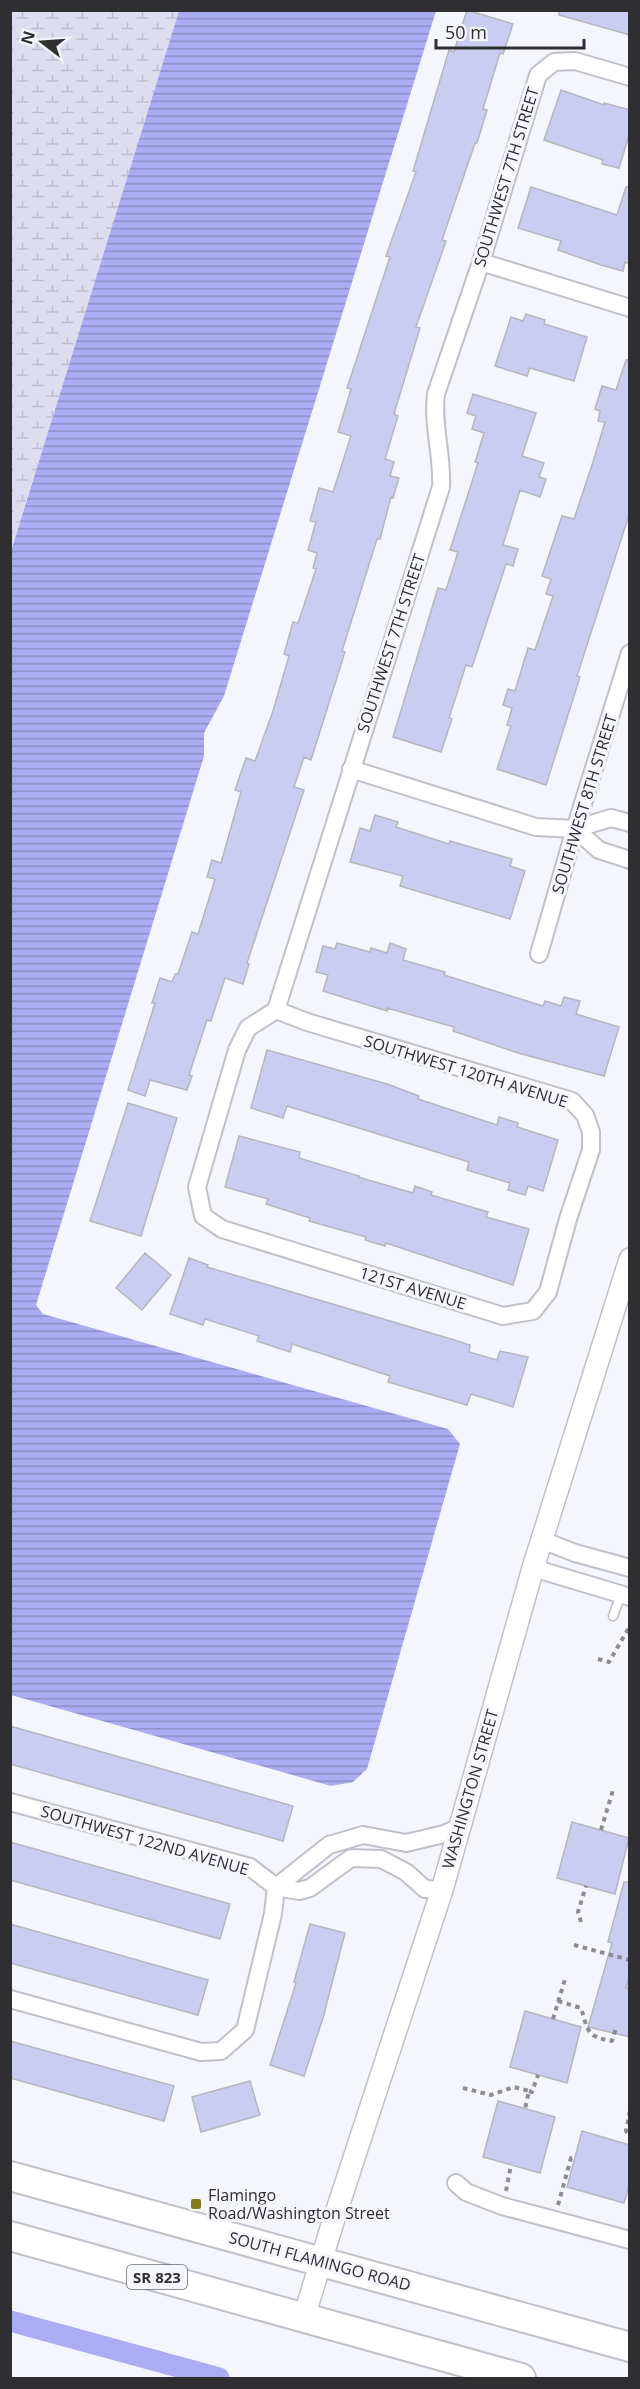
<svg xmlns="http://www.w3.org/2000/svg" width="640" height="2389" font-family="'Open Sans',sans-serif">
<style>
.wetland{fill:url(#wetland-marsh)}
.water{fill:url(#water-rules)}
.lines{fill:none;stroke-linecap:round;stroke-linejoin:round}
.canal{stroke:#aaadf4;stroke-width:21}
.building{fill:#cacdf1;stroke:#b5b6bd;stroke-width:1.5}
.service-casing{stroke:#c0c1c8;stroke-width:11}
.minor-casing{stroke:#c0c1c8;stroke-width:20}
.tertiary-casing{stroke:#c0c1c8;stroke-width:24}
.trunk-casing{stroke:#c0c1c8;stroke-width:32}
.path{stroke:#8c8c91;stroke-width:4;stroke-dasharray:4.5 4.5;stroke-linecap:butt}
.service{stroke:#fff;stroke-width:8}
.minor{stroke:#fff;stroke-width:16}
.tertiary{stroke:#fff;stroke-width:21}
.trunk{stroke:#fff;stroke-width:28}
.poi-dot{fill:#84791e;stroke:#f5f6fd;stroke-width:2}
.labels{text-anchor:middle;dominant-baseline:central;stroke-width:6;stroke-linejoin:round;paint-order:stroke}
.shield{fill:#f5f6fd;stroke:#6a6b6f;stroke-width:1.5}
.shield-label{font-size:15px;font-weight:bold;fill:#2f2f32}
.street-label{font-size:16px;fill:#2f2f32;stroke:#f5f6fd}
.poi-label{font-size:16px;fill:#2f2f32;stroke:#f5f6fd;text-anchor:start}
</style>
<defs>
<pattern id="wetland-marsh" width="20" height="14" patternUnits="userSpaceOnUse" patternTransform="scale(1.5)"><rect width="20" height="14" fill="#dcddef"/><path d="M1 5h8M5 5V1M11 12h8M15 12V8" fill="none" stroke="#bdbecd"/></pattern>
<pattern id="water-rules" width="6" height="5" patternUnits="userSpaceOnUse" patternTransform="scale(1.5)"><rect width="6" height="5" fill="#aaadf4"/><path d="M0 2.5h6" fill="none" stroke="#8b8dc6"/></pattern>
</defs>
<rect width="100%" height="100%" fill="#f5f6fd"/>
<path class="wetland" d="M11,11H179L11,550Z"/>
<path class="water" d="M179,11H436L224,696L204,733V756L36,1305L43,1314L448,1429L460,1444L367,1769L353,1782L331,1786L11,1695V551Z"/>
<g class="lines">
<path class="canal" d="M10,2321L219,2378"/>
</g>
<path class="building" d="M467,10L513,24L503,54L500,53L483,109L487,110L477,143H475L442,240L446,241L416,327L420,328L394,414L398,416L385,459L394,462L390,476L399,478L393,498L391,497L380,539H377L342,651L345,652L311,760L304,757L294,787L304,790L247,963L249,964L243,984L225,978L211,1021L207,1020L189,1075L192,1076L187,1090L150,1080L145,1096L128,1090L155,1003H152L160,978L172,982L175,974H178L192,932L198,934L215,879L207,877L212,860L221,863L241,792L235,790L246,758L255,761L273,711L289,656L284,654L293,622L298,623L316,569L313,568L317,553L308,550L316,522L310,521L319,488L333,492L351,436L338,432L351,389L347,388L390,257L386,256L416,172L413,171L449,50L454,52Z
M559,10H630V35L559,15Z
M561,90L604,105V103L630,110V132L619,168L602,164L603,160L544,140Z
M531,187L617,215L626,187L630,188V264L625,262L623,271L601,265L558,250L561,241L518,228Z
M526,314L545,320L544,324L587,337L574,381L530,368L527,376L495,366L511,317L523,321Z
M626,360H630V512L577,676L580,677L546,785L497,769L511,726L507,725L512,708L503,705L508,689L515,691L528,648L535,650L553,596L546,594L551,579L542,576L562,516L574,519L592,465L605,422L598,421L600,411L595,409L602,386L616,390Z
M473,394L536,413L522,456L544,463L539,477L546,479L540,497L520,490L503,545L518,549L513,566L506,564L472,667L466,665L449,718L452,719L441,752L393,737L438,588L446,590L458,552L450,550L478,463L475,462L484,433L472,429L476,416L467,413Z
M375,815L398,822L396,827L449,844L450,841L512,859L510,866L525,871L510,919L400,886L403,876L350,862L360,828L370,831Z
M337,943L370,952L371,948L387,953L390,943L406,949L403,960L445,972L444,975L543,1006L545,1001L561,1006L564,997L580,1001L576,1014L619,1027L604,1076L518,1053L453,1031L454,1027L387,1008V1011L323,991L328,975L316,972L323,946L335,949Z
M267,1050L387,1084L419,1096L418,1099L497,1125L499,1117L518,1123L517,1127L558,1140L543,1191L528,1186L525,1195L508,1190L510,1183L467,1170L469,1162L287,1106L283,1118L251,1108Z
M128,1103L177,1118L141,1236L90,1221Z
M239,1136L300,1152L299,1158L359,1176L358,1177L413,1193L415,1186L432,1192L431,1195L488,1212L486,1217L529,1229L513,1285L386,1243L385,1246L365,1240L366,1237L309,1221L310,1218L266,1204L268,1199L225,1187Z
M145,1253L171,1275L142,1310L116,1288Z
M189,1258L208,1265L207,1267L451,1339L470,1345L469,1352L497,1360L500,1351L528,1357L513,1407L471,1394L467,1405L388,1382L390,1376L292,1344L290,1352L257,1341L259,1336L205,1319L203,1325L170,1314Z
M10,1726L293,1806L283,1841L10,1764Z
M572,1822L629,1838L615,1894L557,1878Z
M10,1842L230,1904L220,1939L10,1880Z
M624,1882H630V1974L626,1988L630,1989V2037L588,2027L612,1943L608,1942Z
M10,1924L208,1980L198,2015L10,1963Z
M310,1924L345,1933L323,2018L304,2076L270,2065L296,1983L294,1982Z
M525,2011L581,2027L567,2083L510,2067Z
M10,2041L174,2086L164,2121L10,2078Z
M250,2081L260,2115L201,2132L192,2097Z
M498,2101L555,2117L540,2173L483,2157Z
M582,2131L630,2145V2183L624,2203L567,2187Z"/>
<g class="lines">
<g class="service-casing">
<path id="service" d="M613,1616L621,1594"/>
</g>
<g class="minor-casing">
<path id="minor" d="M481,262L630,308
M351,769L536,827L575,829L611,818L630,823
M575,829L599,850L630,860
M539,954L575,829L630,653
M276,1010L307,1022L572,1101L585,1115L591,1132V1150L568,1219L548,1292L533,1311L503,1316L222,1229L203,1216L197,1187L237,1050L248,1028L276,1010L441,487C443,456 432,426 436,394L481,262L538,75L554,62L575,61L630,77
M542,1540L575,1553L630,1568
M533,1568L630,1597
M10,1802L250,1867L276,1887L299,1891L310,1888L351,1858L381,1859L406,1872L425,1889L442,1890
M276,1887L329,1845L363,1835L406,1843L444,1834L460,1827
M10,1999L201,2052L221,2051L245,2030L273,1914L276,1887
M456,2183L466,2192L502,2206L630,2240"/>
</g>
<g class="tertiary-casing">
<path id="tertiary" d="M304,2317L332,2225L442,1890L533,1568L630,1259"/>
</g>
<g class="trunk-casing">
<path id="trunk" d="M10,2176L630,2347
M10,2236L521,2378"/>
</g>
<path class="path" d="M598,1659L609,1662L630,1626
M601,1830L613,1790
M581,1922L578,1912L586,1886
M574,1945L630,1960
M629,1989L630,1988
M558,2001L581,2008C588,2030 586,2037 612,2041L616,2028
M553,2019L565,1979
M463,2088L491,2095L514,2087L529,2091L525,2109
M529,2091L532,2092L538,2075
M630,2111L626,2131L630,2136
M506,2191L511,2165
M558,2205L571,2158L574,2159"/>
<use href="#service" class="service"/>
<use href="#minor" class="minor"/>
<use href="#tertiary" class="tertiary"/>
<use href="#trunk" class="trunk"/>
</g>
<rect class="poi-dot" x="190" y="2198" width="12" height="12" rx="3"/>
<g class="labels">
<rect class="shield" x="127" y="2265" width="60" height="24" rx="4.5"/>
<g class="shield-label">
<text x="157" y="2277">SR 823</text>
</g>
<g class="street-label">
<text transform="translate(506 177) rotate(-73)">SOUTHWEST 7TH STREET</text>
<text transform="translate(391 643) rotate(-72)">SOUTHWEST 7TH STREET</text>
<text transform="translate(584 804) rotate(-73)">SOUTHWEST 8TH STREET</text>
<text transform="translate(466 1071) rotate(17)">SOUTHWEST 120TH AVENUE</text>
<text transform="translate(413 1288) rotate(17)">121ST AVENUE</text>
<text transform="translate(470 1789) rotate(-74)">WASHINGTON STREET</text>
<text transform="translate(145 1840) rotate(16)">SOUTHWEST 122ND AVENUE</text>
<text transform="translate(320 2261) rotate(15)">SOUTH FLAMINGO ROAD</text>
</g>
<g class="poi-label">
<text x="208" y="2195">Flamingo<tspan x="208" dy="18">Road/Washington Street</tspan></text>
</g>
</g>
<rect width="640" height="2389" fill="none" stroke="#2f2f32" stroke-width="24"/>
<g transform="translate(42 42) rotate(287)" stroke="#f5f6fd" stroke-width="4.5" paint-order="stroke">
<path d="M0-4.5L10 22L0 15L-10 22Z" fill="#2f2f32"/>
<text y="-9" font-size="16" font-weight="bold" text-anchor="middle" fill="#2f2f32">N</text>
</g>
<path d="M436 39v9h148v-9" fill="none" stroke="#2f2f32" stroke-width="3"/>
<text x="445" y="39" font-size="18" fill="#2f2f32" stroke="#f5f6fd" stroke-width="4.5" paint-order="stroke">50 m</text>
</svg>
